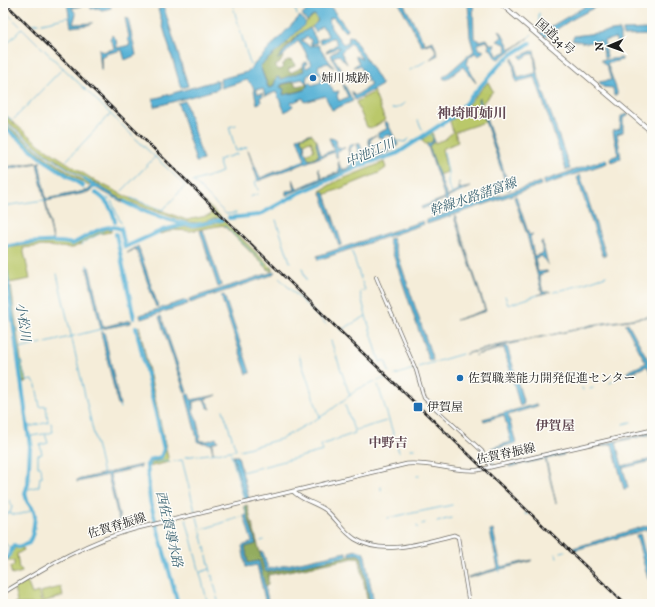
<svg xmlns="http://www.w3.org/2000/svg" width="655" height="607" font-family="'IM FELL DW Pica','Noto Serif JP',serif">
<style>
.green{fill:#bac86a;stroke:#6b7243}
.forest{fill:#93ac5e;stroke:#58643d}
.water{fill:#58b2d6;stroke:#3a6779}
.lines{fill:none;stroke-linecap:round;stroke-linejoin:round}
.stream{stroke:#58b2d6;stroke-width:1}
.river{stroke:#58b2d6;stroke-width:4}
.secondary-casing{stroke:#68655e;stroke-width:4}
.primary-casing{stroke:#68655e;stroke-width:4.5}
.highway-casing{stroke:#68655e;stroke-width:5.5}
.secondary{stroke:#fff;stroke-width:2.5}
.primary{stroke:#fff;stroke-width:3}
.highway{stroke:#fff;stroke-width:4}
.rail-casing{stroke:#1c1c1c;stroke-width:2.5}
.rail{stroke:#fdfcf7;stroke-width:1;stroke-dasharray:3;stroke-linecap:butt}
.poi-dot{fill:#1f6fb2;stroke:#fdfcf7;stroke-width:1.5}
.labels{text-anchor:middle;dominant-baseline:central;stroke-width:3;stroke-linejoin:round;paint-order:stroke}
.street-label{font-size:12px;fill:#1c1c1c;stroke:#fdfcf7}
.poi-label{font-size:12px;fill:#1c1c1c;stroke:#fdfcf7;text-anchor:start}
.water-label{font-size:13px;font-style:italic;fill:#376070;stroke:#fdfcf7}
.neighbourhood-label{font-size:13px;font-weight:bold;fill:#624953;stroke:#fdfcf7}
.quarter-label{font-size:14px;font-weight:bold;fill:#624953;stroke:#fdfcf7}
</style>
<rect width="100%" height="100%" fill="#fdfcf7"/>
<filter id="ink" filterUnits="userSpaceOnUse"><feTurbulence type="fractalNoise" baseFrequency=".025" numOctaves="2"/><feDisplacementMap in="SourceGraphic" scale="8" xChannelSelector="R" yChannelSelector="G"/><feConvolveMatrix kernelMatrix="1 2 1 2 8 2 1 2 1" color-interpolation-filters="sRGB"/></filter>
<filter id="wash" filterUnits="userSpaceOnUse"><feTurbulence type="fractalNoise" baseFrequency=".012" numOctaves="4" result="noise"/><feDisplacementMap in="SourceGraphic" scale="16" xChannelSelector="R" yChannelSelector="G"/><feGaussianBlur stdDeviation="0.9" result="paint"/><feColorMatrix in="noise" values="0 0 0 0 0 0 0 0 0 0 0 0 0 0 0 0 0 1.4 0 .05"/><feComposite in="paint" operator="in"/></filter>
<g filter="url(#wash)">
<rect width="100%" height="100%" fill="#f5edd9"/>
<path class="green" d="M314,15L318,19L315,25L298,35L289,44L285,42Z
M488,82L493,91L480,106L485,122L455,132L458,142L442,149L447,172L438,175L428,146L421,140L432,132L435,143L445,139L453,132L450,121L456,117Z
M374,92L385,120L372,128L367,127L356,102Z
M3,114L40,145L92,179L135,201L187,220L211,215L210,209L203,201L221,217L199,223L187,222L128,202L101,188L44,152L3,118Z
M3,122L47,158L90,184L89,186L48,161L3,125Z
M309,134H312L317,141L319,155L309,160L306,154L314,150L311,141L303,143L301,140V137Z
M384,162L386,168L379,173L322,196L320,191L335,182Z
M224,221L274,270L270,271L223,225L191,231L174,230L160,234V232L173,227H196Z
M111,229V232L98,234L73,248L42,246L23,248L30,279L9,283L5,248C27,246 50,239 72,245L98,231Z
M9,286H11L21,361L26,381L24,383L21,376Z
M139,326L169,462L148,467V464L161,459L165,452Z
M14,548H23L24,550L17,554L19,569L22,570V572L12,575L10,567L14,566V561H9V559Z
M27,581L32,594L38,592L42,604H15L17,601L14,588Z
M61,587L63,596L43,602L40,592Z"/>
<path class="forest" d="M285,42L289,44L278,58L284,55L280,63L276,65V68L280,70L283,68L282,65L288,60L293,61L295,66L288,69L290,73L303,67L305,70L282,79L277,77L273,87L269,88L260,66Z
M294,82L297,86L307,84L306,88C299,93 291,92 283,96L284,93L281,85Z
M247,505L265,571L268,572L358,554L362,557L370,603L368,604L359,557L268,575V585L265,587L259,561L248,564L245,547L256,544L244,506Z"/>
<path class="water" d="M67,3H70L71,6L81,3H92L93,6L107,5L108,3H110L111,8L102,10L98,8L91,9L90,4L72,8L76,14L73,24L93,23L88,25L71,27Z
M315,3H335L330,6L348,30L345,32L333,17L329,19L331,28L343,44L348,42L349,36L353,37L382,85L355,100L351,91L355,96L371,85L369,81H365L368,79L360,66L353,67L359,63L355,56L362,59L351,43L341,52L347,64L339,55L333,57L341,69L339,71L330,55L340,48L337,47L333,50L326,52L337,44L334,38H331L321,44L319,40L328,36L325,29L321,26L316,32L312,27L318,21L315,15H314L307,21L302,15Z
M399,3H403L425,44L433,41L438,55L430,59L437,53L432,43L422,46Z
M468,3H473L474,37L479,41L487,39L490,44H495L494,47L497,56L507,51L505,44L497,41L502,37L499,30L502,33L510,49C518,47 521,41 528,38L499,59L496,58L491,49H488L489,45L487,41L477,44L479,49L484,51L479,56L475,53L469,57L467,64L476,83L463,67L447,79H444L443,77C454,69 463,59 474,51L470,37Z
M591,3H603L569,21L544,38L540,35V33Z
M164,8L188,86L181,88L158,9Z
M300,16L306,23L281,48L260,66L267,85L269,88L273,87L277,77L282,79L304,71L303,65L305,62L307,63L305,66L307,68L311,65L305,51L298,41L284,55L277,60L299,34L310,28L317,41L316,43L311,45V40L307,37L301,40L309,46L318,45L334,68L328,63L319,65L318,69L322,75L314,72L307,76L306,83L302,79L282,84L280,87L284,89L283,95C287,94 304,92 306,88C307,86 308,84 309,82L312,85L321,82V77L328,74L326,79L334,92L339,91L337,96L339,101L348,97L343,85L344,84L353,101L332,110L325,96L305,102L303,98L291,103L293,106L285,112L276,92L265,96L263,89H256L258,94L262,93L263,96L260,97L261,102L257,104L253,86L247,80L221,88L220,79L247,72Z
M125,18L128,19L136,55L125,60L122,50L106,54L101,57L102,70H101L99,48L102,52L114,49L113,44L110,40L112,35L116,39L117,48L130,45L129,41L127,39L129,37Z
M649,29L650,35L623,36V30Z
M620,30V43H617L615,38L604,41L607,57L604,58L603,49L600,41L587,43L572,40L574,36Z
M534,50L539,79L570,169L566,170L535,77L516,82L512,59L513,58L518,78L536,73L534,54H530L522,59L520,56Z
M622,58V60L607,63L617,91V94L614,96L613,88L603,87L599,82L611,80L607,67L601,60Z
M218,80V89L154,107L153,99Z
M479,98L510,189L508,190L478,100Z
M185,101L203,160L196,162L178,103Z
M628,114V116L623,118V132L617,134L621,158L611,162L610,158L618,155L613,131L620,129L621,116Z
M385,122H387L398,145L386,153L286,195V191L295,190L293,179L297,189L321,178L318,168L322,178L339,172L338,161L341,169H346L352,163L348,150L349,145L355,144L349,149L355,164L360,159L357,143H360L364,159L373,156L368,139L376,135L370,140L375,154L395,145L391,135H386L383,138L378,137V133L387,129Z
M311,134L301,137V140L305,145L304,150L309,160L319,156L316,143L317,141L321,155L334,150L329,138L336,139L337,147L345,148L337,151V158L334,152L258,181L248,150L260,178L305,160L297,138Z
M433,138L435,141L429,146L447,197L459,190V182L460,189L471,187L447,198L451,209H449L445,199L422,209L421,207L445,198L427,144L432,142Z
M3,153L6,167L41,162H39L46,199L89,190L93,182L129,204L128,205L94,187L90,192L46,201L53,240L37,163L3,170L5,167Z
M606,159L607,163L544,185L543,181Z
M580,175L606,255L603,256L577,177Z
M540,182L541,185L427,224L426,220Z
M324,191L342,244L339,246L321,192Z
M516,196L529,235L533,234L530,237L534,256L543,253L541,242L542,241L548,265L542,256L535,258L538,272L547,271L548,272L539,275L543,292H551L538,295L542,293L527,235L514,197Z
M455,216L486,311L456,320L485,310L454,217Z
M423,221L424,224L318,260L317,256Z
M203,230L221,285V286L218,287L200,231Z
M392,238L433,360L429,361L388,239Z
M138,246L158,306L156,307L136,249L127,253Z
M89,267L103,327L131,320V323L101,329L87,268Z
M276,271L272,275L190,303L189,299Z
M224,295L250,372V373L247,374L221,296Z
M186,300L188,304L141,319L140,315Z
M161,316L187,392L185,393L159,317Z
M652,316L591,326L465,354L495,346L575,330L591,325Z
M628,323L652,367V375L647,366L628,374L627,372L646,363L625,324Z
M104,332L120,405H118L101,333Z
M507,346L524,404L520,406L504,348L475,355Z
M189,394L191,400L217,395L205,399L211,409L207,407L204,399L193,402V411L198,422L200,441H208L216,438L218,441L212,443L213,453L211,444L198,442L186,395Z
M536,404L537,406L508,415L516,443L490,450L491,448L511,442L504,415L484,421L483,419Z
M652,432V434L616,442L622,466L652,459V461L623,468L628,488L624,489L612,444L584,449Z
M564,452V455L546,459L556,503L545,459L509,467V465Z
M233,456H238L249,499L245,500Z
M141,465V467L110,474L122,528L121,529L108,475L77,482V480Z
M247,515L256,544L245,547L248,563L259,561L269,604H266L257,565L246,567L242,546L252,542L244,516Z
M652,524V528L575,550L570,549Z
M493,530L501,567L532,560L531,561L468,578V577L498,568L490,531Z
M640,534L652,578L648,579L636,535Z
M357,550L363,552L365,556L374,604H370L362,557L358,554L350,555L349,552Z
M260,552H263L268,569L346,552L348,556L268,572L265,571Z"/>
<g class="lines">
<path class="stream" d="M160,3L162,10
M232,3L250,64
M294,3L297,15
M3,9L20,26
M42,23L69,17
M32,24L39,23
M539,25V13
M528,38L532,34
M40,46L86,90
M3,48L22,28L38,44
M410,70L428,60
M88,92L133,136
M392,109L397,108L405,103
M3,113L12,120
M14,119L63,68
M3,120L43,153L85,179
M418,121L422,129
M236,125L229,127L236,151L247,147
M431,135L433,138
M135,138L169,170
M398,141L405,142L409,139
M444,152L448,172V185L453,195
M67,160L110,114
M192,182L222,172L218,160L237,154
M194,182L226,214L236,213
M258,190L255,182L258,180
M122,191L155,157
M250,197L257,194
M107,198L111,200L121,223
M131,198L163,210L185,186L171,172
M3,206L44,200
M276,220L290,262
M122,226L125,244
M225,226L270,269
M82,245V243L103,232
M352,252L361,279
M87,265L88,268
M302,268L306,280
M57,274L103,474
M279,278L326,324
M362,282L365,290L360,292L366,316
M579,285L606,276
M554,292L577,286
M505,296L508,305L538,295
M102,330L103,333
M341,330L366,316L380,362L385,360L389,372
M331,341L350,396
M46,343L101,329
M20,349L42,343
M299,355L320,417
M21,361L26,381L33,380L35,383
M418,367L462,354
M625,374L627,373
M395,375L413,369
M382,379H385
M610,383L613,381
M36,385L40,407L46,406L48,422L41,424
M378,385L399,452
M582,388L583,390
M590,389L593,388
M186,393L188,395
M119,405L120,408
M223,410L236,450L224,452
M623,424L631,422
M29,427L39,424
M356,430L386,421
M33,446L31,436L44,434
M411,449H414
M240,450L281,439L327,413L358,389L380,380
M490,450L494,465
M576,450L584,449
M211,454L222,452
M231,454L244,500
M200,455L209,454
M185,457L198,455
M145,465H147
M150,466L152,463L166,460L169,462L182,460L195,511
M242,472L323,451L321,445L355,433L345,405
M417,476H419
M381,487V490
M29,489L39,486L40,477H42L41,467H38V455L42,454L40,445L48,443L45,434L53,432L51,423
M245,506L247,516
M10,513L12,507L10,500
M408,514L452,505
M525,514H528
M3,516L9,513C16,517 26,513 33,509
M197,517L200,529
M388,518L406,514
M186,519L208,604
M443,520L452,518
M437,522L441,521
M422,524L425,523
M417,526L418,528
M203,529L244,516
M201,532L204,544
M3,541L9,547H13
M261,541L264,540
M205,547L206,553
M561,552L565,551
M556,554L557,557
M207,556L211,572
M499,570L500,572
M201,572L210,569
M212,575L213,581
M214,584L217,594
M217,597L219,604"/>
<path class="river" d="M3,126L43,159L83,186
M85,179L96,187
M96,193C107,200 113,209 115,222
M125,202C136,209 178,224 192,225C202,225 212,221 222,220
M229,218L259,215L297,194L365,164L398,153L455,115L501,63L514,53L530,43
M116,234L134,318
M136,327L164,449L161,457L150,460L147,465L150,501L178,604
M3,561L9,556L14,545L18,547L29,543L33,533L35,516L34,511L27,501L25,493L28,484L30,446L3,248C18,242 57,240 72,244C87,238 104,221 121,229L125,247L163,230L188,224"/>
</g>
</g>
<g filter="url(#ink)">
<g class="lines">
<g class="secondary-casing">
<path id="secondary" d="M376,277L416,370L424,398L482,451L490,467
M458,537L469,604"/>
</g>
<g class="primary-casing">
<path id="primary" d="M293,491C300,500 317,503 327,511C337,520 344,532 355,539C384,557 424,542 454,535L458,537
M3,593C47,566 88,541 138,528L407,464C431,462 454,472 478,470L652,430"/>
</g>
<g class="highway-casing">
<path id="highway" d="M500,3L652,132"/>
</g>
<use href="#secondary" class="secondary"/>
<use href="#primary" class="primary"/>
<use href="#highway" class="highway"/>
<g class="rail-casing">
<path id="rail" d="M5,3L341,332L625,604"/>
</g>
<use href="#rail" class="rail"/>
</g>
</g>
<g class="poi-dot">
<circle cx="313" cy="78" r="4"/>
<circle cx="460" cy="378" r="4"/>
<rect x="413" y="402" width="10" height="10" rx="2"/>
</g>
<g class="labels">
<g class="street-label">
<text transform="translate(555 37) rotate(41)">国道34号</text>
<text transform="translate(506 454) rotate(-12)">佐賀脊振線</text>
<text transform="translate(117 526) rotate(-17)">佐賀脊振線</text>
</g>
<g class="poi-label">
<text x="321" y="78">姉川城跡</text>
<text x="468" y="378">佐賀職業能力開発促進センター</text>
<text x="427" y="407">伊賀屋</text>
</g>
<g class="water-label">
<text transform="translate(370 153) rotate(-23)">中池江川</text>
<text transform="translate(473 197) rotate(-19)">幹線水路諸富線</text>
<text transform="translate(23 322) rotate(82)">小松川</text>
<text transform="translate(169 529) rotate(77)">西佐賀導水路</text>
</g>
<g class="neighbourhood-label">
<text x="555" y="426">伊賀屋</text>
<text x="388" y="443">中野吉</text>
</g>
<g class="quarter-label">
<text x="472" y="114">神埼町姉川</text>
</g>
</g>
<rect width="655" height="607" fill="none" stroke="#fdfcf7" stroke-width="16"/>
<g transform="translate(609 46) rotate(268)" stroke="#fdfcf7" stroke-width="3" paint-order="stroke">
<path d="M0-3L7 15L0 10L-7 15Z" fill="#1c1c1c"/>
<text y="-6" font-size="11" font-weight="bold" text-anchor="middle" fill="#1c1c1c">N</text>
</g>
</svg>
